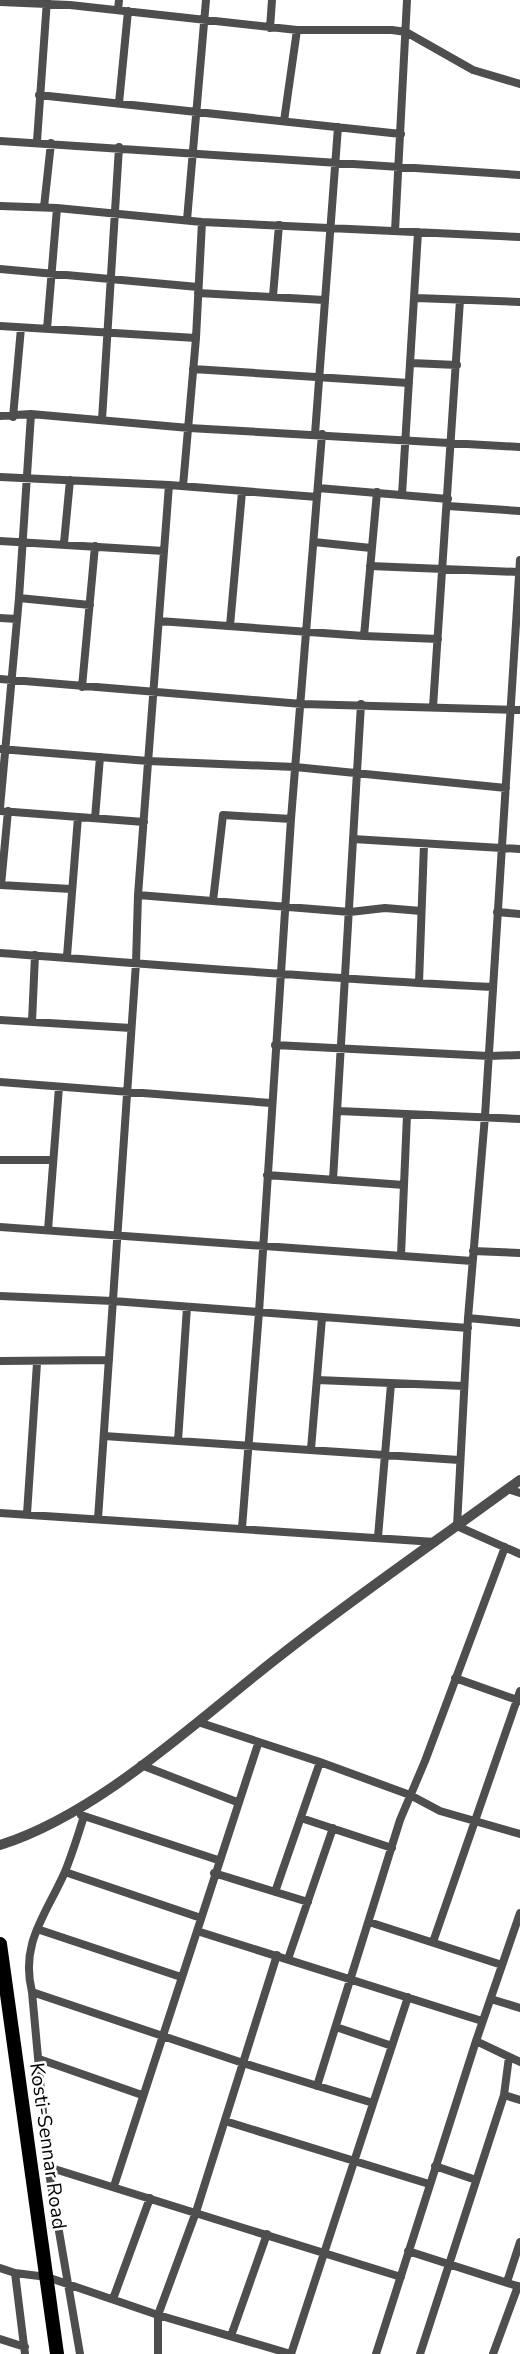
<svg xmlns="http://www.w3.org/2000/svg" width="520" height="2354" font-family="'Nunito Sans',sans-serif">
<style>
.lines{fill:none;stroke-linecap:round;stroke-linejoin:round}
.minor{stroke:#4e4e4e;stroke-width:8}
.tertiary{stroke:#4e4e4e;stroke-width:10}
.trunk{stroke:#000;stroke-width:14}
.labels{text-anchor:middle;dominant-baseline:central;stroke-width:5;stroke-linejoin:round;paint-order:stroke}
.street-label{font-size:20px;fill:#000;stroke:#fff}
</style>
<rect width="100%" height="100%" fill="#fff"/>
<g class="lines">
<path class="minor" d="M0,2L70,5L297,30H392L406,32L473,70L520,84
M118,10L119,0
M270,28L272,0
M39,95L401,134
M119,103L128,11
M284,121L297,30
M0,141L520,175
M37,141L47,0
M0,206L57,208L202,222L520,237
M44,207L51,143
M187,220L206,0
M395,231L407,0
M0,269L198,287
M198,293L324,300
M273,296L279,225
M416,298L520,302
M0,326L196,338
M47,329L57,208
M411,363L457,365
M193,369L409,383
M0,416L31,414L189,428L520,447
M13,417L21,328
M102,420L119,147
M315,434L338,127
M0,477L169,485L317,497
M183,486L196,338L202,222
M318,488L448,499
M402,495L418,232
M448,506L520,511
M0,541L164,551
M314,542L371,548
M64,543L70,480
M520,560L485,1116L468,1318L457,1526L520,1554
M370,566L518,572
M19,598L90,605
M0,618L17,619
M159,621L364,636L438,639
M230,626L242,492
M364,636L377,492
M0,679L302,704L520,710
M82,687L95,546
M433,707L460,300
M0,749L148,761L295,767L506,788
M0,808L19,598L31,414
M0,811L144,822
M95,818L100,757
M353,839L520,849
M0,885L71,889
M1,885L8,811
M138,895L350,912L385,908L421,911
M213,901L223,815L291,819
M497,912L520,914
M0,953C164,965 328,979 493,987
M67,956L78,817
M419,983L424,844
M0,1020L131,1028
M32,1022L35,955
M275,1045L489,1056L520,1055
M0,1082L271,1103
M338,1111L520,1119
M0,1160H53
M267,1175L404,1185
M333,1180L361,704
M0,1227L472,1261
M48,1230L59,1087
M473,1251L520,1253
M401,1255L407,1115
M0,1296L113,1301L468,1328
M468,1318L520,1323
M0,1361L109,1360
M317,1380L464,1386
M104,1436L459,1460
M178,1441L187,1307
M311,1449L322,1318
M508,1489L520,1493
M0,1513L435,1542
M27,1514L37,1363
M98,1519L136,963L138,895L169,485
M242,1528L259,1312L291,819L322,434
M378,1537L391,1384
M455,1678L520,1701
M198,1722L320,1762L410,1795L440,1811L520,1834
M141,1765L237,1802
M81,1815L218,1860
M301,1818L392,1848
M65,1872L201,1918
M214,1873L308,1902
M275,1892L320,1762
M369,1922L502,1965
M37,1929L181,1977
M197,1931L482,2021
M433,1942L520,1691
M288,1959L333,1828
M32,1992C20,1944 45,1916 64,1874C72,1855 78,1835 84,1816
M491,1999L520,2008
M336,2027L392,2046
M476,2041L520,2062
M39,2059L142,2095
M317,2086L400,1820L425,1761L505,1547
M504,2095L520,2100
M225,2121L429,2184
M435,2166L476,2180
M48,2167L401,2277
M114,2186L258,1744
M408,2251L520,2287
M0,2268L15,2273L47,2277L158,2315L291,2354
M15,2273L25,2354
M507,2282L520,2242
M113,2299L150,2198
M231,2336L267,2234
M0,2339L25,2347
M80,2354L48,2167L32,1992L243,2063L373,2103
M158,2354V2315L196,2212L277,1955
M291,2354L408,1997
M376,2354L476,2041L520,1913
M420,2354L504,2095L509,2057
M493,2354L518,2286"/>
<path class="tertiary" d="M0,1845C101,1813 198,1719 281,1655C359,1594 441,1538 520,1480"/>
<path class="trunk" d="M0,1944L57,2354"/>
</g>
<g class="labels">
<g class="street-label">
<text transform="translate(48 2146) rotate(82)">Kosti-Sennar Road</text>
</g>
</g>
</svg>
